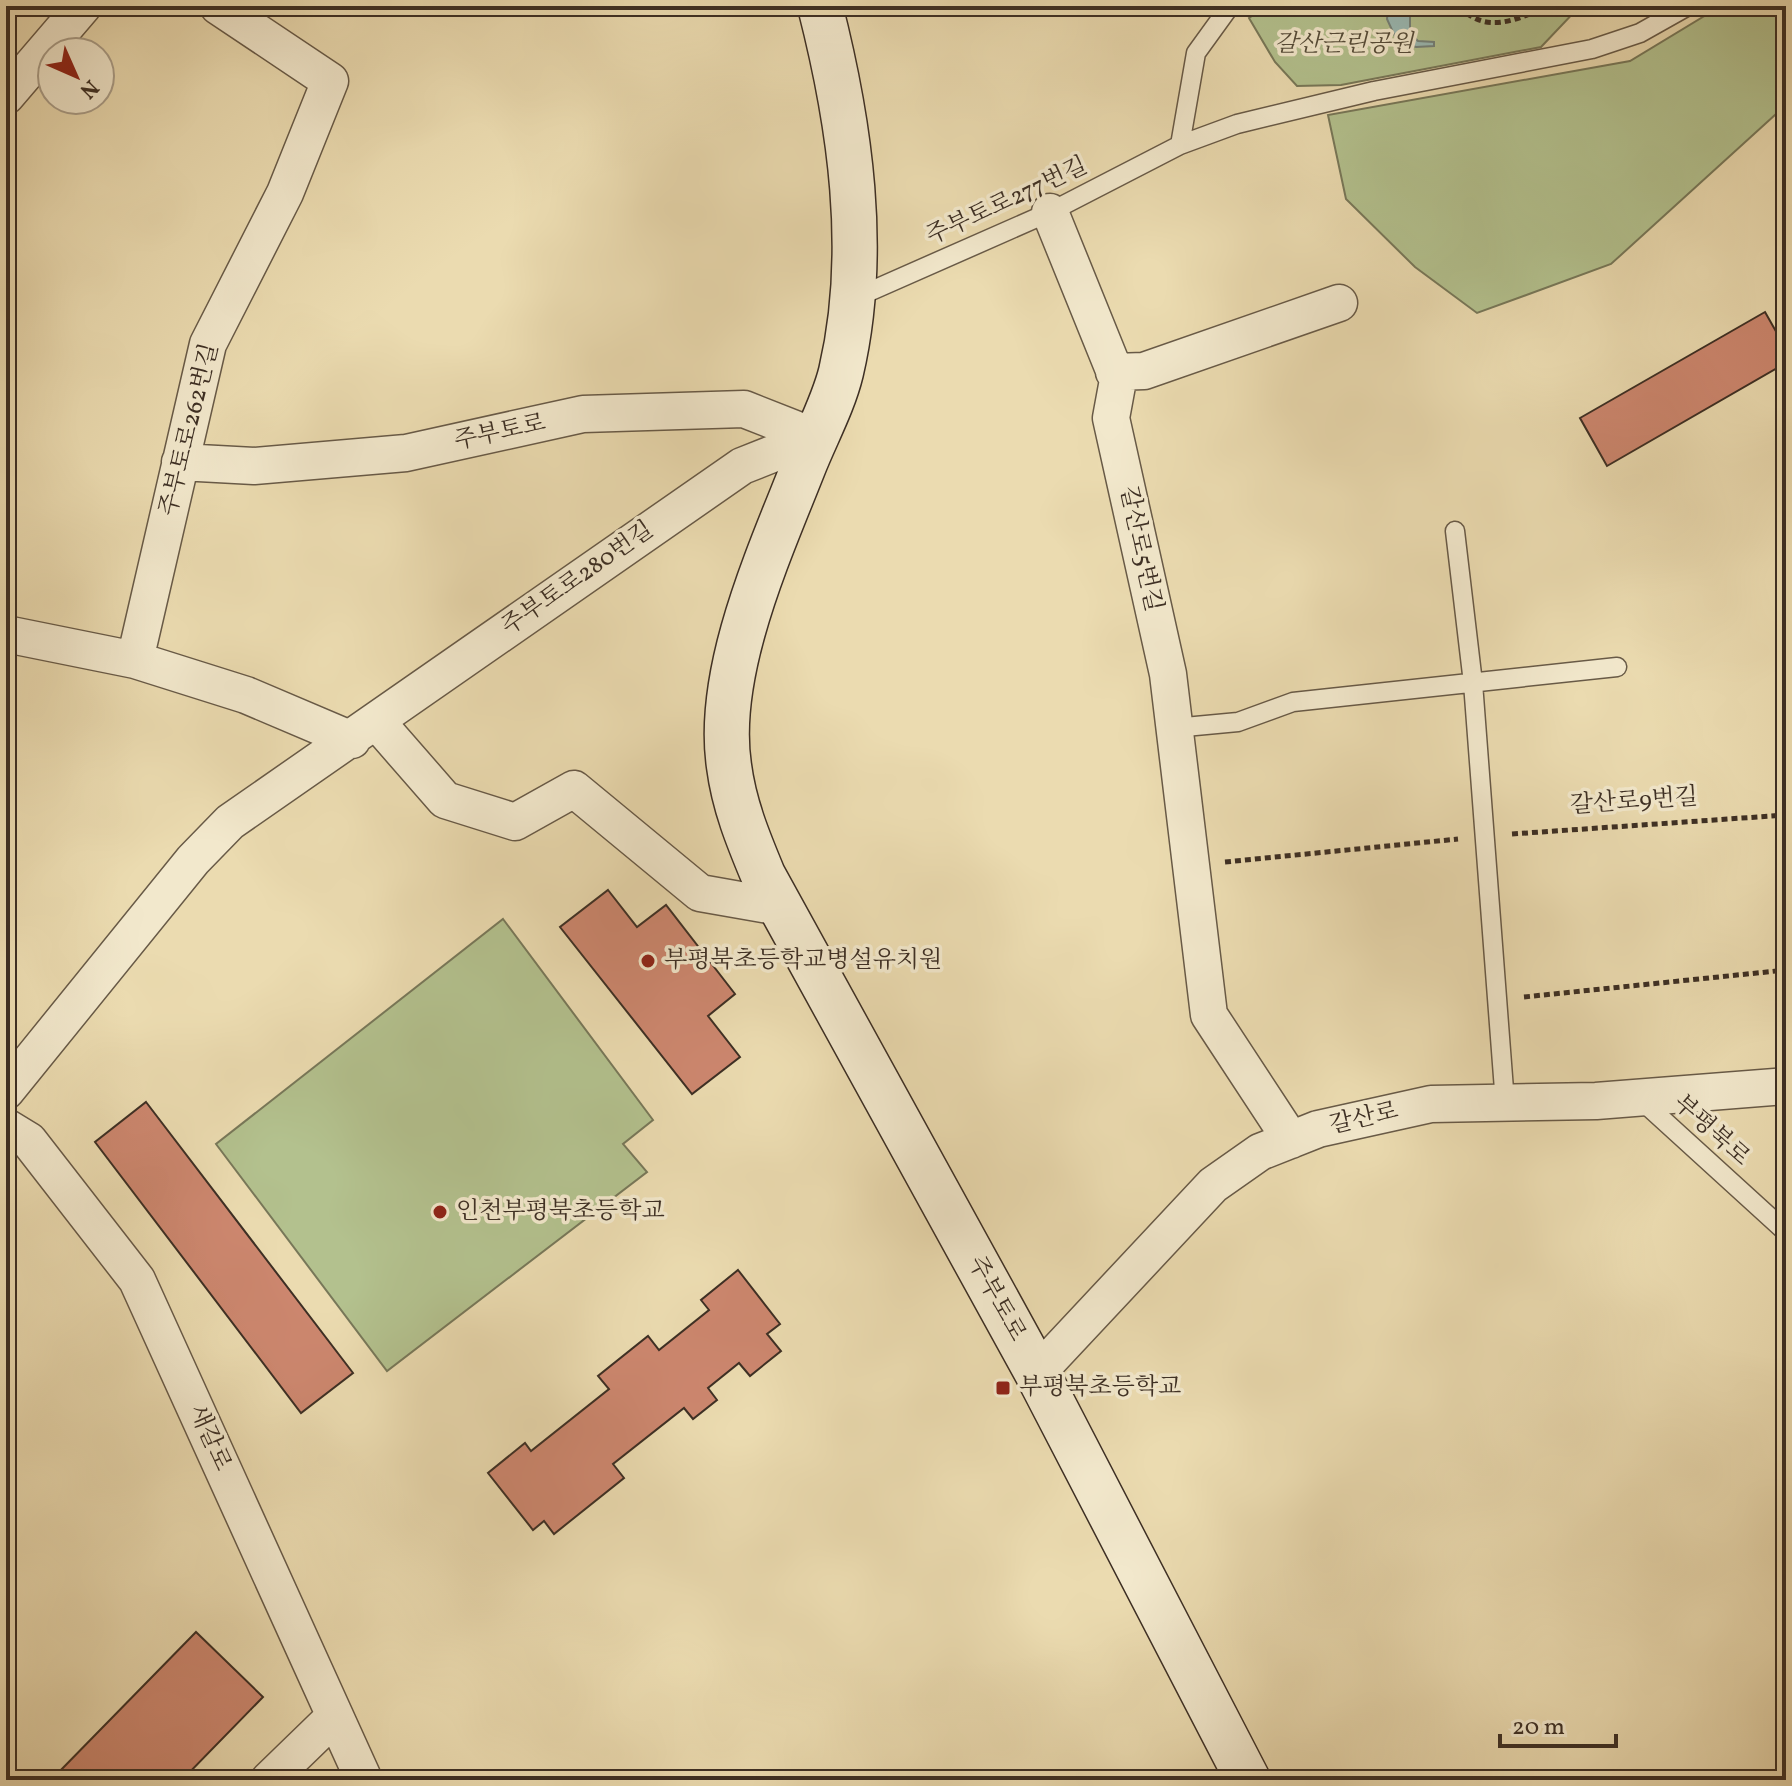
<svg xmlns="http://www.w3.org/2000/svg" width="1792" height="1786" font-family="Vollkorn,'Noto Serif KR',serif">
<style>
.green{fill:#b3c18e;stroke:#787859;stroke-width:2}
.water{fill:#9ab9b3;stroke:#75827a;stroke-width:2}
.building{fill:#cd876f;stroke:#3d2f24;stroke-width:2}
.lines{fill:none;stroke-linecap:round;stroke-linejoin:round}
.service-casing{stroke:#685a47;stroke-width:21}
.minor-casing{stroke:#685a47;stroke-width:39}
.secondary-casing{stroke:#3d2f24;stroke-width:47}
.path{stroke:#3d2f24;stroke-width:5;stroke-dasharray:6 4;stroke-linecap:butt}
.service{stroke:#f2e8cc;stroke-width:18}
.minor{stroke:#f2e8cc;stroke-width:36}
.secondary{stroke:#f2e8cc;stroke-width:44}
.poi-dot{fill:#8f2418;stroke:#f2e8cc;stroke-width:3}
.labels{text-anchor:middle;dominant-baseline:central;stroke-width:7;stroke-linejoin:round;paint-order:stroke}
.park-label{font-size:24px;font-style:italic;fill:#554c39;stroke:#f2e8cc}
.street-label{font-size:24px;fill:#3d2f24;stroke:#f2e8cc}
.poi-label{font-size:24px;fill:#3d2f24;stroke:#f2e8cc;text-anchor:start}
</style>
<rect width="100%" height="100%" fill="#ebdbb0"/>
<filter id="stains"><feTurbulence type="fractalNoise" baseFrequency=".0025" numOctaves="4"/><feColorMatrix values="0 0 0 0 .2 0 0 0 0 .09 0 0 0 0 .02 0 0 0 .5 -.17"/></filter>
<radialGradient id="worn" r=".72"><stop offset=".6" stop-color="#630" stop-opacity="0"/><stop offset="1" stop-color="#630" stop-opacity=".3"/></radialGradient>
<path class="green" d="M1267,6H1580L1541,47L1341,85L1297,86L1275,62L1249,18Z
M1721,6H1786V105L1611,264L1477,313L1415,267L1346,199L1328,115L1630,61Z
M503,919L653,1120L623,1144L647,1172L387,1371L216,1144Z"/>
<path class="water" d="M1388,6H1410V33L1418,41L1434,42V46L1416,47L1397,41L1387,19Z"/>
<path class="building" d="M1765,312L1786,349V363L1607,466L1580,418Z
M608,890L637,927L666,905L735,994L708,1016L740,1057L692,1094L560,927Z
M146,1102L353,1373L301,1413L95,1142Z
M738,1270L780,1324L767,1334L781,1351L750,1376L739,1363L708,1388L717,1400L693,1419L684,1408L613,1464L624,1478L554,1534L544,1521L533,1530L488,1473L525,1443L531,1451L609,1389L598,1376L648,1336L659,1350L709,1310L701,1300Z
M196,1632L263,1697L182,1780H62L56,1775Z"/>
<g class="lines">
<g class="service-casing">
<path id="service" d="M1180,145L1196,53L1230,6
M855,298L1050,212L1180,145L1237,124L1374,91L1592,49L1640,33L1688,6
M1455,531L1473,683L1505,1103
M1174,728L1238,722L1293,702L1617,667
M1640,1099L1786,1232"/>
</g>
<g class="minor-casing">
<path id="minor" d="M6,96L83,6
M1050,212L1118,380L1111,418L1168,674L1209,1015L1291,1140
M1114,372L1144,371L1339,303
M180,462L254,466L406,453L583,414L744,409L815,437
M6,634L135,660L246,695L352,740
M135,660L208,344L285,193L330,81L218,6
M377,722L445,800L515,822L574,789L700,893L780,907
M6,1091L193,860L230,822L742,466L815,437
M6,1127L29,1141L137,1280L364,1780
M1037,1373L1213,1185L1260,1152L1318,1129L1431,1104L1596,1101L1786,1086
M269,1780L335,1716"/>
</g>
<g class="secondary-casing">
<path id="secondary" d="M820,6C850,123 869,253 841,372C833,405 815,437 803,468C769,554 715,672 729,766C734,805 748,839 763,875L1037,1373L1248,1780"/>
</g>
<path class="path" d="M1460,6C1483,35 1519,20 1546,6
M1512,834L1786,815
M1225,862L1458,839
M1524,997L1786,970"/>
<use href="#service" class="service"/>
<use href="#minor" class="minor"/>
<use href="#secondary" class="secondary"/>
</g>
<g class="poi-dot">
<circle cx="648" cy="961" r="8"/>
<circle cx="440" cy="1212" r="8"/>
<rect x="995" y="1380" width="16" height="16" rx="4"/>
</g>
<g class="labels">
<g class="park-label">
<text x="1344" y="45">갈산근린공원</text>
</g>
<g class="street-label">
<text transform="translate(1007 202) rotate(-25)">주부토로277번길</text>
<text transform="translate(190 430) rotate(-76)">주부토로262번길</text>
<text transform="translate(500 433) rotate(-12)">주부토로</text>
<text transform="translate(1140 549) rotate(78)">갈산로5번길</text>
<text transform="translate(578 579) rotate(-35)">주부토로280번길</text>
<text transform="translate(1634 802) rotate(-4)">갈산로9번길</text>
<text transform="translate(1364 1119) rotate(-13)">갈산로</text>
<text transform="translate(1711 1131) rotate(42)">부평북로</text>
<text transform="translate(996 1299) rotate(61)">주부토로</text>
<text transform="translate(209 1438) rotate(66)">새갈로</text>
</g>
<g class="poi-label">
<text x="664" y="961">부평북초등학교병설유치원</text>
<text x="456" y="1212">인천부평북초등학교</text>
<text x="1019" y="1388">부평북초등학교</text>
</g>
</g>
<rect width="1792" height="1786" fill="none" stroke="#ebdbb0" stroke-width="32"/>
<rect x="8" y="8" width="1776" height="1770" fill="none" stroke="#3d2f24" stroke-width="4"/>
<rect x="16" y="16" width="1760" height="1754" fill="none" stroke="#3d2f24" stroke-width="2"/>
<g transform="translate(76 76) rotate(135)"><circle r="38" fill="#f2e8cc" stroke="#aa9e89" stroke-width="2"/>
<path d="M0-6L14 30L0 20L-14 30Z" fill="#8f2418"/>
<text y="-12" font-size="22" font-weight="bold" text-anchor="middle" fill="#3d2f24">N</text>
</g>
<path d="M1500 1734v12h116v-12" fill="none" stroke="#3d2f24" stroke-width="4"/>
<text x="1512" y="1734" font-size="24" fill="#3d2f24" stroke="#f2e8cc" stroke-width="6" paint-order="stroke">20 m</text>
<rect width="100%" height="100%" filter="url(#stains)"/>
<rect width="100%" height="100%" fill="url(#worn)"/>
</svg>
